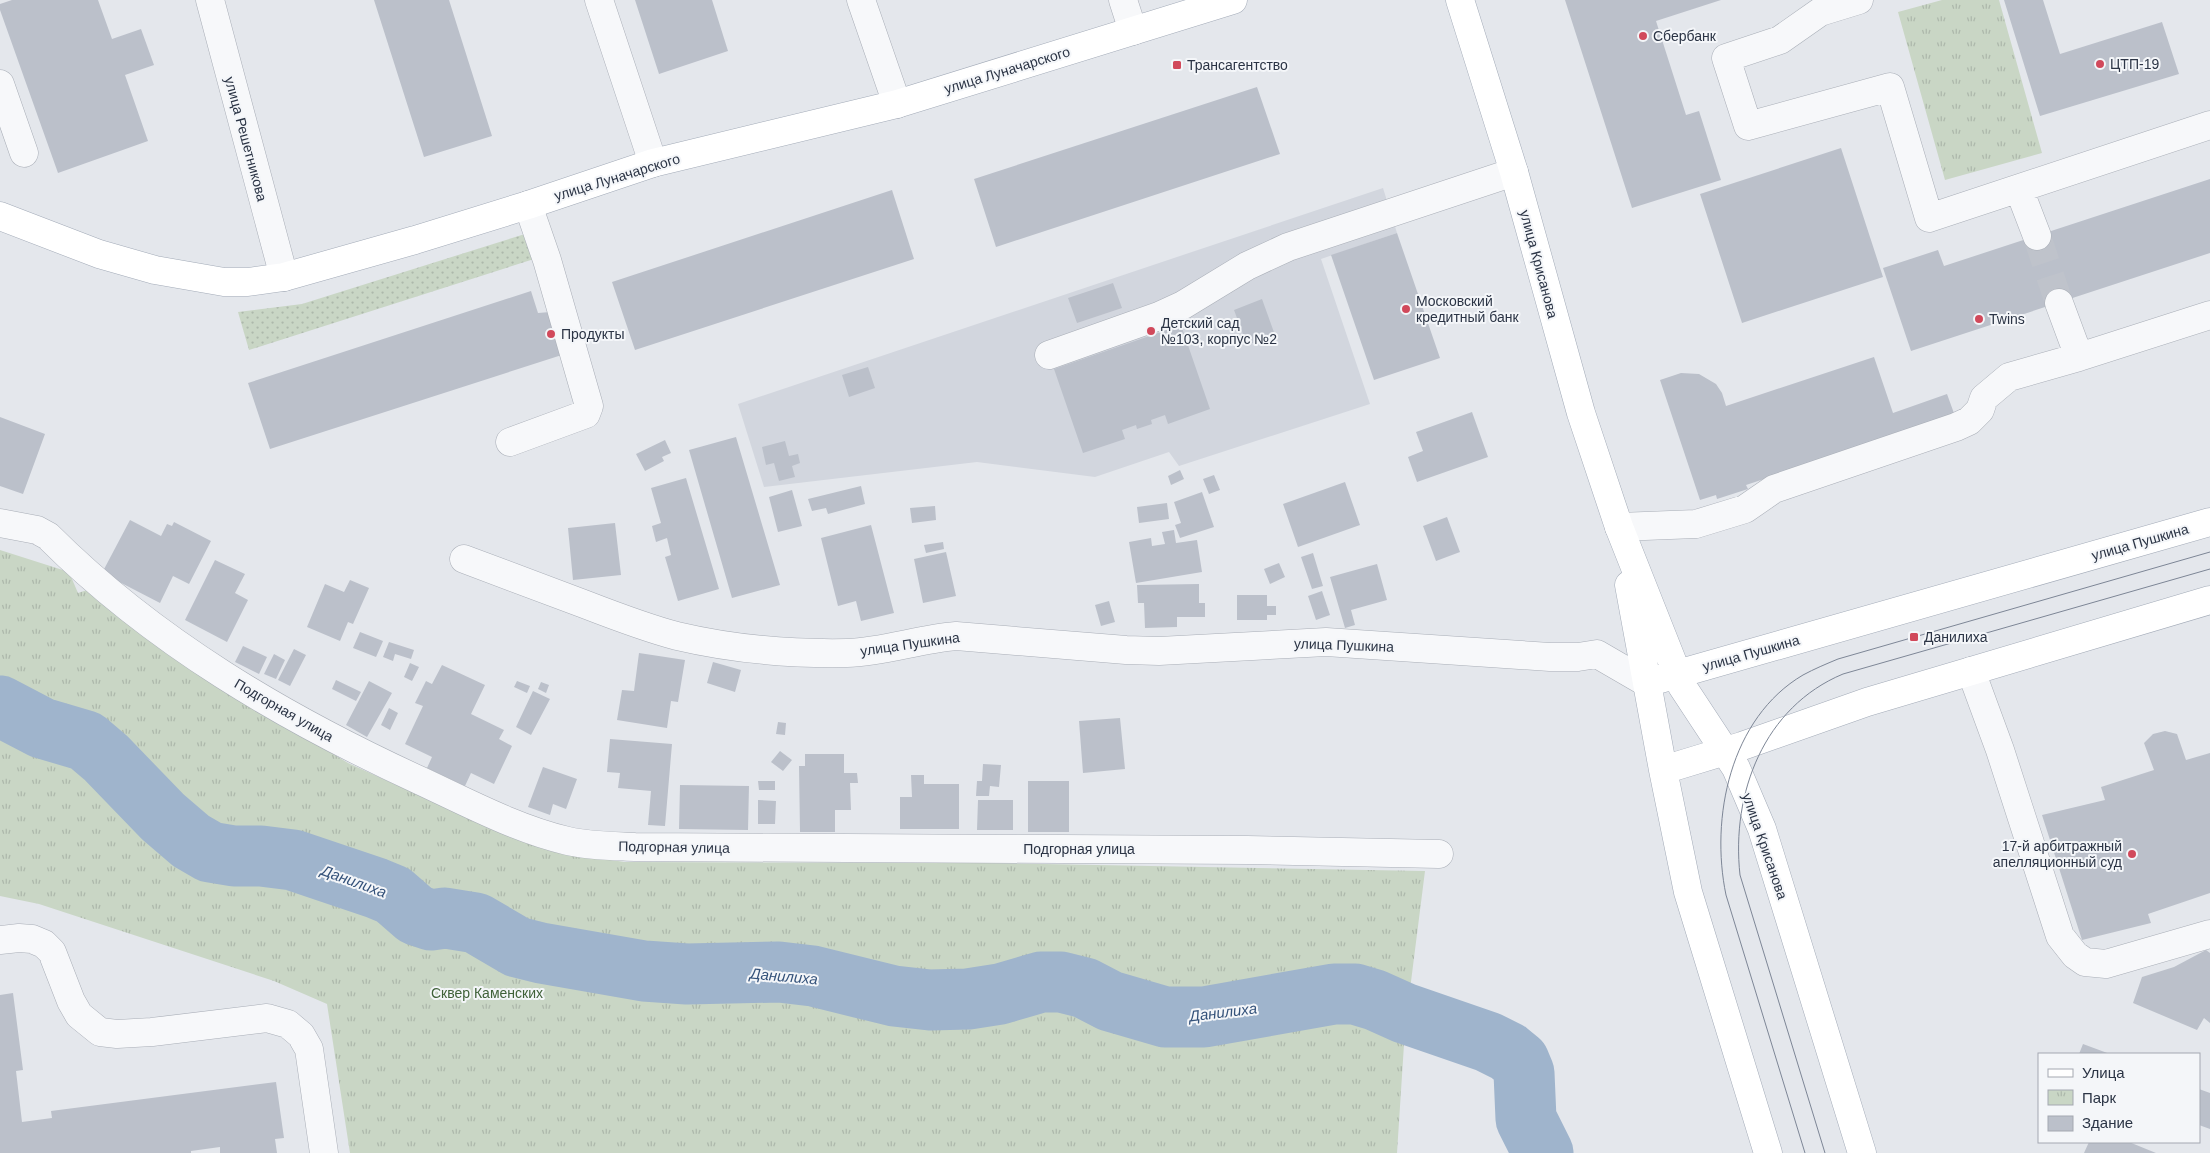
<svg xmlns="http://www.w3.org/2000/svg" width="2210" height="1153" font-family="Arial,sans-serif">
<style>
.built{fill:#d2d6de}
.grass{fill:url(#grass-dots)}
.park{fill:url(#park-tufts)}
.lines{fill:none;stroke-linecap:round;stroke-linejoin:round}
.river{stroke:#9fb4cc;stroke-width:61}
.building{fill:#bbc0ca}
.minor-tunnel{stroke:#bfc3cb;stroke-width:28;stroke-dasharray:28 14;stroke-linecap:butt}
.minor-casing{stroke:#a9aeb7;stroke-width:29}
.major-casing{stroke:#a3abb8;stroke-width:29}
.minor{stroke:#f7f8fa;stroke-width:28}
.major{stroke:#fff;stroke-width:28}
.tram{stroke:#7d8696;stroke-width:1}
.poi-dot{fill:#d1495b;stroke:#f4f6f9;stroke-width:2}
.labels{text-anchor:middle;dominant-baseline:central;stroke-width:4;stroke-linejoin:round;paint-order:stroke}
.poi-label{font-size:14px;fill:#2b3445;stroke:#f4f6f9;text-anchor:start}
.street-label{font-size:14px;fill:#2b3445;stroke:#f4f6f9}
.park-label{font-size:14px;fill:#3f6138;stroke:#f4f6f9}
.water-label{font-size:15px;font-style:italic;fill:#34527a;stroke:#f4f6f9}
</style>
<defs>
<pattern id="grass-dots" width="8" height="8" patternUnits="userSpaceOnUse" patternTransform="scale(1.25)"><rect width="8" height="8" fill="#c9d6c5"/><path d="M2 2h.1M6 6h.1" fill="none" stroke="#adb8ab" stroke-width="1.8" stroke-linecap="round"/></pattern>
<pattern id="park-tufts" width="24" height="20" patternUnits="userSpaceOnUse" patternTransform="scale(1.25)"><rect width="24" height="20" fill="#c9d6c5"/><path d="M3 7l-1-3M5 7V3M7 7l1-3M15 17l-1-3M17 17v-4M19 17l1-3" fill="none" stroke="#adb8ab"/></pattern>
</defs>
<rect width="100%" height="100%" fill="#e4e7ec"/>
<path class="built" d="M1383,188L1397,233L1321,259L1370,404L1179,466L1169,452L1095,477L977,462L764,487L738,404Z"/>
<path class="grass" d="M525,234L534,259L249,350L238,312L302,304Z"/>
<path class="park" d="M1942,0H1999L2042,153L1945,180L1898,12Z
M0,550L69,572L78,593L90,589L171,655L348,763L425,798L568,854L625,862L985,863L1425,871L1405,1029L1397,1153H350L327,1004L274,981L39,904L0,896Z"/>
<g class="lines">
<path class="river" d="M0,706L42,728L86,741L106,758L163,817L191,841L210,852L234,856H261L293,860L376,888L393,895L416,915L431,920L445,918L476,923L517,947L541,953L644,971L687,974L779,972L813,976L894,996L930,1000L968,999L1000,994L1041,982H1061L1085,988L1110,1001L1165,1017H1204L1334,994H1355L1375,1000L1404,1013L1488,1042L1508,1052L1519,1061L1524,1073L1526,1119L1543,1153"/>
</g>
<path class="building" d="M12,0H98L112,39L141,29L154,65L125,75L148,141L58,173L0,10V4Z
M374,0H449L492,136L424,157Z
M635,0H712L728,51L659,74Z
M1565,0H1721L1656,21L1686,115L1699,111L1721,180L1632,208Z
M2004,0H2043L2060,54L2162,22L2179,74L2040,116Z
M1257,87L1280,154L996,247L974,179Z
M1841,148L1883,277L1742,323L1700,194Z
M2210,179V253L1911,351L1883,268L1938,250L1944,266Z
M892,190L914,259L635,350L612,282Z
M1397,233L1440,358L1374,380L1331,255Z
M1113,283L1122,308L1077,323L1068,298Z
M531,291L538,313L550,312L568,353L270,449L248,383Z
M1262,299L1275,335L1247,345L1234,310Z
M1181,325L1210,409L1168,424L1165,415L1151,420L1152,424L1137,429L1136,425L1122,430L1125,439L1083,453L1054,369Z
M1874,357L1893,413L1947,394L1955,416L1746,485L1748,489L1717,499L1716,495L1700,500L1660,380L1681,373L1699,374L1716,384L1722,393L1726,406Z
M868,367L875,388L849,397L842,375Z
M1472,412L1488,457L1417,482L1408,457L1423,451L1416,432Z
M0,417L45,434L23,494L0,486Z
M736,437L780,585L732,598L689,450Z
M665,440L671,453L662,457L664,461L645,471L636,454Z
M785,441L789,456L798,454L800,463L792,466L795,477L779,481L774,463L766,465L762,447Z
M1180,470L1184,479L1171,485L1168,476Z
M1214,475L1220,490L1209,494L1203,479Z
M686,478L719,589L678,601L665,557L671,555L667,538L656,542L652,526L661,523L651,488Z
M1345,482L1360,525L1298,547L1283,504Z
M861,486L865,504L828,514L826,508L812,511L808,499Z
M792,490L802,526L778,532L769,497Z
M1202,492L1214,527L1180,538L1175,525L1181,523L1174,502Z
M1167,503L1169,519L1139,523L1137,507Z
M935,506L936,520L912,523L910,508Z
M1447,517L1460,552L1436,561L1423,526Z
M130,520L161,536L167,524L172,526L174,522L211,541L189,584L173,576L160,603L102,573Z
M615,523L621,575L573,580L568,528Z
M871,525L894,613L861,621L856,601L838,606L821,538Z
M1174,530L1176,543L1197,540L1202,572L1136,583L1129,542L1151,538L1152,546L1165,544L1162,532Z
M943,542L944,549L926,553L924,545Z
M946,552L956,596L923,603L914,559Z
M1313,553L1323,586L1312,589L1301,557Z
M215,560L245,574L235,593L248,600L227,642L185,620Z
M1279,563L1285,577L1270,584L1264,569Z
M1377,564L1387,600L1351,610L1355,625L1345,628L1330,577Z
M350,580L369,588L353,624L348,622L340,641L307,627L325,584L344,592Z
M1199,584V603H1205V617H1177V627L1145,628L1144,603H1138L1137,585Z
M1322,591L1330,615L1316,620L1308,596Z
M1237,595H1267V606H1276V615H1267V620H1237Z
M1109,601L1115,622L1101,626L1095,605Z
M360,632L383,641L376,657L353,648Z
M389,642L414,650L411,659L395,654L393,661L383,657Z
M243,646L267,657L259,674L235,662Z
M294,649L306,655L290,686L278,680Z
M639,653L685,660L678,702L671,701L667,728L617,720L622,690L634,691Z
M274,654L285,660L276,679L264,674Z
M713,662L741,670L735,692L707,683Z
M410,663L419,667L412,681L404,677Z
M442,665L485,685L471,714L504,730L499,739L512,746L494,784L471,773L465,786L427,768L432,757L405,744L423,706L415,703L426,681L432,684Z
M336,680L361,692L356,701L332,689Z
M369,681L392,693L367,737L346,725Z
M517,681L530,686L527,693L514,687Z
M541,682L549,685L546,693L538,689Z
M533,691L550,699L531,735L516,727Z
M389,708L398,713L390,730L381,725Z
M1120,718L1125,769L1083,773L1079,721Z
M778,722L786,723L785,735L776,734Z
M2165,731L2177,734L2186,760L2210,753V893L2148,914L2151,923L2082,940L2042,815L2105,800L2101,787L2154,770L2144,743L2153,734Z
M610,739L672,744L665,826L648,825L651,791L618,788L620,773L607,772Z
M780,751L792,760L783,771L771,762Z
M805,754H844V773H857L858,783H850L851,810H835V832H800L799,766H805Z
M983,764L1001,765L999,787L990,786L989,796H976L977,781H982Z
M543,767L577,779L566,809L553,804L550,815L528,807Z
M911,775H924V784H959V829H900V797H912Z
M758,781H775V790H759Z
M1028,781H1069V832H1028Z
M680,785L749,786L748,830L679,829Z
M758,800L776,801L775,824H758Z
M978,800H1013V830H977Z
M2206,950L2210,953V1023L2204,1018L2197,1030L2133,1003L2142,977L2174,967Z
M13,993L23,1070L16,1071L22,1122L52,1118L51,1111L276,1082L284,1138L275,1139L277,1153H220V1147L191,1151V1153H0V995Z
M2083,1044L2110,1054H2079Z
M2199,1089L2210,1093V1129L2199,1125Z
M2089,1142H2129L2156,1153H2084Z"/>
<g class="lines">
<path class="minor-tunnel" d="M2037,236L2059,303"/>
<g class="minor-casing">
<path id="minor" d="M210,0L284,277
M599,0L653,163
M861,0L897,104
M1123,0L1133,31
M1859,0L1820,12L1780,40L1726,58L1748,126L1890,87L1929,218L2210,125
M0,84L24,153
M2019,189L2037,236
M1049,355L1159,316L1183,305L1247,266L1288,247L1514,172
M2079,357L2210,315
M510,442L586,414L589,406L547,260L528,205
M0,523L37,530L48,536C154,642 286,719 421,781C468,803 517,829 568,841C590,846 613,846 635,847L1247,850L1439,854
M1619,527L1696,524L1745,509L1774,489L1956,427L1969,421L1980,410L1984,398L2009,377L2079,357L2059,303
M464,559C504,574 544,589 584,604C615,616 646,628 677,636C732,649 791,654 847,653C884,652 919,639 956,636L1126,650L1159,651L1326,642L1550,657H1578L1597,654L1647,683
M1971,671L2000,750L2060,936L2075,955L2085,962L2106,964L2210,934
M0,940L19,938L32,939L44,944L52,952L71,1001L79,1015L100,1032L117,1034L152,1032L267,1018L288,1024L301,1035L309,1049L324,1153"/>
</g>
<g class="major-casing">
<path id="major" d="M1460,0L1514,172L1581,413L1619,527L1682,686L1736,768L1762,829L1862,1153
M0,216L99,254L155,270L224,282H248L284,277L415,240L528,205L653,163L897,104L1233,0
M1629,585L1663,770L1688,892L1768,1153
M1660,679L2210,522
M1663,770L1742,746L1867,702L2210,600"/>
</g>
<use href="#minor" class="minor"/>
<use href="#major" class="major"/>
<path class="tram" d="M1805,1153L1726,895C1710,818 1730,718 1803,675C1814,669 1826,664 1838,659L2210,552
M1825,1153L1740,875C1731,793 1764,707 1843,674L2210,569"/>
</g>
<g class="poi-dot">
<circle cx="1643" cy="36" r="5"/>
<circle cx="2100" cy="64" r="5"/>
<rect x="1172" y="60" width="10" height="10" rx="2.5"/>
<circle cx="1406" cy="309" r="5"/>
<circle cx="1979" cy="319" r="5"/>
<circle cx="1151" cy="331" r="5"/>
<circle cx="551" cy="334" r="5"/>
<rect x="1909" y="632" width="10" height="10" rx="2.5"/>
<circle cx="2132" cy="854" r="5"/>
</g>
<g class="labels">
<g class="poi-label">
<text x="1653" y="36">Сбербанк</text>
<text x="2110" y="64">ЦТП-19</text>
<text x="1187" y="65">Трансагентство</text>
<text x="1416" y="301">Московский<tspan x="1416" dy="16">кредитный банк</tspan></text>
<text x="1989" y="319">Twins</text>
<text x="1161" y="323">Детский сад<tspan x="1161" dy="16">№103, корпус №2</tspan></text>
<text x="561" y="334">Прoдукты</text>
<text x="1924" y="637">Данилиха</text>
<text x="2122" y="846" text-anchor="end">17-й арбитражный<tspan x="2122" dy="16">апелляционный суд</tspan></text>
</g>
<g class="street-label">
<text transform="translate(1007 70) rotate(-17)">улица Луначарского</text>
<text transform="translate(246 139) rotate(75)">улица Решетникова</text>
<text transform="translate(617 177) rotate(-17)">улица Луначарского</text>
<text transform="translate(1539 264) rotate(75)">улица Крисанова</text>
<text transform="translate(2140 542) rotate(-16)">улица Пушкина</text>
<text transform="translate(910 644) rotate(-8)">улица Пушкина</text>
<text transform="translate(1344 645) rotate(2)">улица Пушкина</text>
<text transform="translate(1751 653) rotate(-16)">улица Пушкина</text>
<text transform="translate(284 710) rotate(30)">Подгорная улица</text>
<text transform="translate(1765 846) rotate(71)">улица Крисанова</text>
<text transform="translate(674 847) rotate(1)">Подгорная улица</text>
<text x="1079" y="849">Подгорная улица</text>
</g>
<g class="park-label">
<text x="487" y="993">Сквер Каменских</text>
</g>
<g class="water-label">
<text transform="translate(354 881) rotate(20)">Данилиха</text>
<text transform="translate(784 976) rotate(5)">Данилиха</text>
<text transform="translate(1223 1012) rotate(-7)">Данилиха</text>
</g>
</g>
<rect x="2038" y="1053" width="162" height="90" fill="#f4f6f9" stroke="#a4a8b1"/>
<rect x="2048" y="1069" width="25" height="8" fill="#ffffff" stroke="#a4a8b1"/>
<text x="2082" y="1078" font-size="15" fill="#2b3445">Улица</text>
<rect x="2048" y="1090" width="25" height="15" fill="url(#park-tufts)" stroke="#a4a8b1"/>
<text x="2082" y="1103" font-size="15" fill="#2b3445">Парк</text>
<rect x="2048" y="1116" width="25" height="15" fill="#bbc0ca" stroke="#a4a8b1"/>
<text x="2082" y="1128" font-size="15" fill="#2b3445">Здание</text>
</svg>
